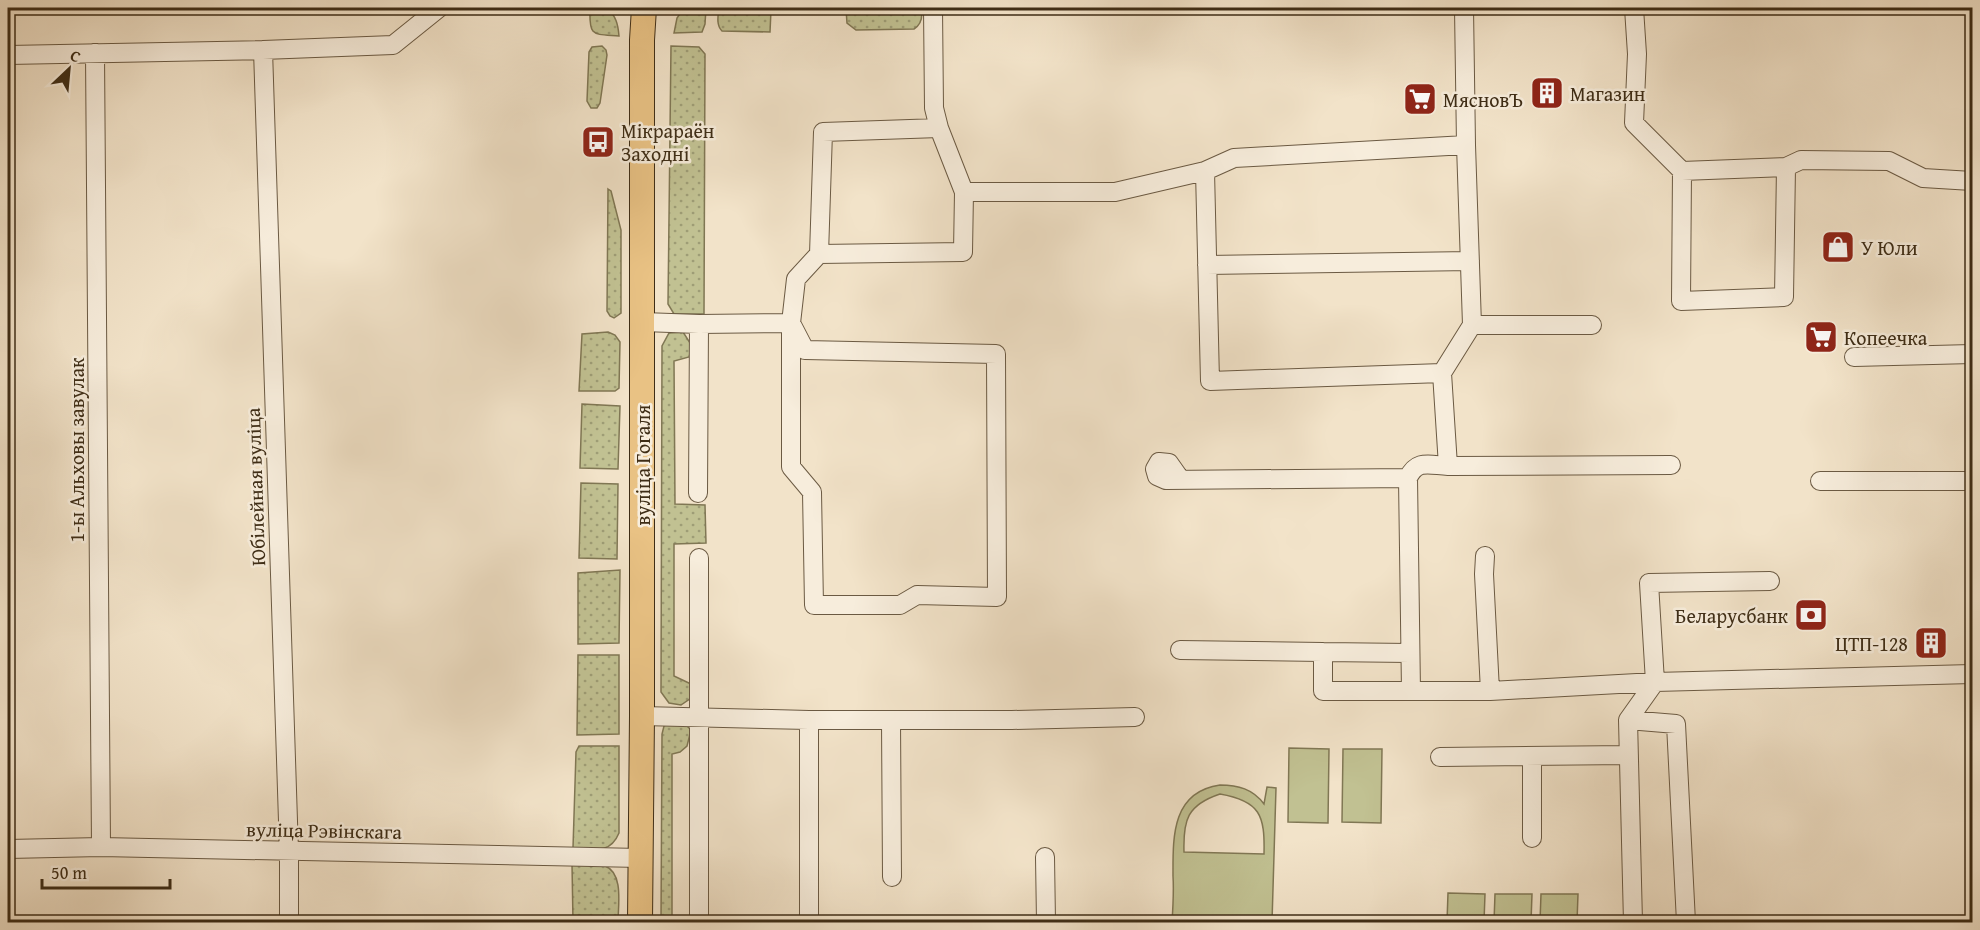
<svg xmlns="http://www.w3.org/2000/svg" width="1980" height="930" font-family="'Gentium Book Plus',serif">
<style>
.grass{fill:url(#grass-dots);stroke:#807754;stroke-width:1.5}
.pitch{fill:#c1c192;stroke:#807754;stroke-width:1.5;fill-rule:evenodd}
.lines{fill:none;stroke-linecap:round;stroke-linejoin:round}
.minor-casing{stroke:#6b5a43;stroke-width:20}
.major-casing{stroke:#3e2d16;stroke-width:26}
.minor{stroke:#f7eddc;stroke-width:18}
.major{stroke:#e9c284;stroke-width:24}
.labels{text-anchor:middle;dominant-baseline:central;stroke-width:5;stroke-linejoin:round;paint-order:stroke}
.poi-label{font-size:20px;fill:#3e2d16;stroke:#f7eddc;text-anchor:start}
.street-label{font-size:20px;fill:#3e2d16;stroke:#f7eddc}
</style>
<defs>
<pattern id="grass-dots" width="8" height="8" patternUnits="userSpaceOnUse" patternTransform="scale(1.5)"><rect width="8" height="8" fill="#c1c192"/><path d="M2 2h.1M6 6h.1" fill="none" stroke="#9e9d76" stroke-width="1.8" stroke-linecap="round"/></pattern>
</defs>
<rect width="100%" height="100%" fill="#f2e3c9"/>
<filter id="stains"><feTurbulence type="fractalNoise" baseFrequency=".00333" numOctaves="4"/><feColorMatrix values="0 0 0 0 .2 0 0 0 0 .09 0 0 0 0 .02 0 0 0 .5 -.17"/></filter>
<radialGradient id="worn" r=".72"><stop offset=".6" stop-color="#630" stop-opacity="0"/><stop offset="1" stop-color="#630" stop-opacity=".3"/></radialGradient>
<path class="grass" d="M590,8H607C616,16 618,24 619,36C592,34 589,37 590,8Z
M684,8H706L705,24L702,32L674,33L677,18Z
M719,8H760L771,10L770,32L722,31C716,25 718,16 719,8Z
M852,8H921C923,17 922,24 914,29L856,30L847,23L846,9Z
M939,8H992L987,12L948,13L941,11Z
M602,46L606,50L607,55L600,103L597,108H591L587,101L589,52L592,47Z
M671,46L699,47L705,54L704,314H674L668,304Z
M608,189L611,191L621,230V313L614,318L610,316L607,311Z
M608,332L615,335L620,342L619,388L615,391H579L582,334Z
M683,332L692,346L689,357L674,361L675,504L705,505L706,543L674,544V676L691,684V698L681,705L669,703L661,692L662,346L669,333Z
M582,404L620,406L618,469L580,468Z
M581,483L618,484L617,559L579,558Z
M620,570L619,643L578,644V573Z
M578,655H619V734L577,735Z
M672,721L683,722L691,730L687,746L680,752L672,754V922H661L662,734L664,726Z
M579,746H619V833C610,855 593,849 573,848L576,752Z
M572,864C582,864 595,863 605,866C624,873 618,906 618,922H573Z"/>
<path class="pitch" d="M1289,748L1329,749L1328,823L1288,822Z
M1343,749H1382L1381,823L1342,822Z
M1220,785C1238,785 1253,789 1264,804L1267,787L1276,788L1272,922H1172C1173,907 1174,892 1173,876C1173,838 1171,792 1220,785ZM1220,794C1260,801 1265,815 1264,854L1184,852C1183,820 1187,805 1220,794Z
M1448,893L1485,894L1484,922H1447Z
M1495,894H1532L1531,922H1494Z
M1541,894H1578L1577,922H1540Z"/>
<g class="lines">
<g class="minor-casing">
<path id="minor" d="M933,8L934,108L939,128L964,192
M1464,8L1466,145L1472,325H1592
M1634,8L1637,54L1634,123L1682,171
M263,50L289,852V922
M95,53L101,847
M8,55L263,50L393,45L439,8
M1786,167L1682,171L1681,301L1784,297L1786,167L1801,160L1889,161L1923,178L1972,181
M1205,171L1210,381L1442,373
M819,254L963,252L964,192H1115L1205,171L1234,158L1466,145
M1207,265L1470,261
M643,322L699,324L791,323L805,350L996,354L997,597L917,595L900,605H814L812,492L791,467V323L796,279L819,254L823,132L939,128
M1472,325L1442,373L1448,466L1671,465
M1854,357L1972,354
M1448,466C1429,465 1417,459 1408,478L1411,691H1490
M1181,480L1169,463L1159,462L1155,469L1157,476L1166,480L1408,478
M1820,481H1972
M698,493L699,324
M1485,556L1484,574L1490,691L1655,682L1972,674
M1180,650L1323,652
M1410,653L1323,652V691H1411
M642,716L809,720V922
M809,720H1012L1135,717
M891,720L892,877
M1628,720L1676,724L1686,922
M1532,756V838
M1440,757L1629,755
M8,849L101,847L640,858
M1045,857L1046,922
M699,922V558
M1633,922L1628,720L1655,682L1649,583L1770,581"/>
</g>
<g class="major-casing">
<path id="major" d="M640,922L642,716V40L644,8"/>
</g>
<use href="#minor" class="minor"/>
<use href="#major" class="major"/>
</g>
<defs>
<g id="building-square" transform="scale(1.725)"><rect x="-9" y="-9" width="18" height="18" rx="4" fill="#8f2418" stroke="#f7eddc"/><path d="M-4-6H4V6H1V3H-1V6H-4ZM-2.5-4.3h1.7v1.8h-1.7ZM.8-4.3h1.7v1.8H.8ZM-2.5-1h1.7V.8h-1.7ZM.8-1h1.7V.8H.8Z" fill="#fff"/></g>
<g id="supermarket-square" transform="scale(1.725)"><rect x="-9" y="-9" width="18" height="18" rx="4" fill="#8f2418" stroke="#f7eddc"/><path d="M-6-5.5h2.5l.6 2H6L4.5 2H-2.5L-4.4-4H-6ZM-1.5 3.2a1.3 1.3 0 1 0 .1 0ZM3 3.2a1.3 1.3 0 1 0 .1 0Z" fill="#fff"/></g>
<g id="bus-square" transform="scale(1.725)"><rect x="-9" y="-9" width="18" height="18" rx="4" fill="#8f2418" stroke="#f7eddc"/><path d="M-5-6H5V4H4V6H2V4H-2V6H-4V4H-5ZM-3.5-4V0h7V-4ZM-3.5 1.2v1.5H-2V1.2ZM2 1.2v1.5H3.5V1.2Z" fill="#fff"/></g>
<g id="shop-square" transform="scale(1.725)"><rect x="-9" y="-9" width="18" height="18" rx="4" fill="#8f2418" stroke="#f7eddc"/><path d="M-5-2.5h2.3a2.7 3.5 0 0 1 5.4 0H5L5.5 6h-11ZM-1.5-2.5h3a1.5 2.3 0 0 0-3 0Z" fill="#fff"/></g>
<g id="bank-square" transform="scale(1.725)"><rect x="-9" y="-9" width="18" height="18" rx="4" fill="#8f2418" stroke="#f7eddc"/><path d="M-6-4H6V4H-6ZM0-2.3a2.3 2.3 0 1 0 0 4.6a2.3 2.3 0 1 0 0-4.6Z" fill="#fff"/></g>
</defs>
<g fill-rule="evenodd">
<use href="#building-square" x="1547" y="93"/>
<use href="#supermarket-square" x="1420" y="99"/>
<use href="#bus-square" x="598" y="142"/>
<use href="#shop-square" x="1838" y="247"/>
<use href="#supermarket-square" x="1821" y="337"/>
<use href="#bank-square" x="1811" y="615"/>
<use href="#building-square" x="1931" y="643"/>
</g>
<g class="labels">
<g class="poi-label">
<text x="1570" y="93">Магазин</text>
<text x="1443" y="99">МясновЪ</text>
<text x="621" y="130">Мікрараён<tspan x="621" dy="23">Заходні</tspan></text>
<text x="1861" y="247">У Юли</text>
<text x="1844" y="337">Копеечка</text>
<text x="1788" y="615" text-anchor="end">Беларусбанк</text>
<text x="1908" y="643" text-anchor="end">ЦТП-128</text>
</g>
<g class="street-label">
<text transform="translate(76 450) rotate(-90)">1-ы Альховы завулак</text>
<text transform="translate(642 465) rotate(-90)">вуліца Гогаля</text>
<text transform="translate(255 487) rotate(-92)">Юбілейная вуліца</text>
<text transform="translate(324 830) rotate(1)">вуліца Рэвінскага</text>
</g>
</g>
<rect width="1980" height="930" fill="none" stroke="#f2e3c9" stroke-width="30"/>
<rect x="9" y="9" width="1962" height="912" fill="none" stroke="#3e2d16" stroke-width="3"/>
<rect x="15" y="15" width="1950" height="900" fill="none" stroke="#3e2d16" stroke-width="1.5"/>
<g transform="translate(69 69) rotate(26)" stroke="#f7eddc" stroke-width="4.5" paint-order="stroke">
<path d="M0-4.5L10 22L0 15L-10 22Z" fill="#3e2d16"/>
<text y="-9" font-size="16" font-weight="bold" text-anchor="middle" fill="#3e2d16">С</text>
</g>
<path d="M42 879v9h128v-9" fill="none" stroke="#3e2d16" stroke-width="3"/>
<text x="51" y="879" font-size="18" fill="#3e2d16" stroke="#f7eddc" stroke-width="4.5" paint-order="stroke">50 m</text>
<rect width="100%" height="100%" filter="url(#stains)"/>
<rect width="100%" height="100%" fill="url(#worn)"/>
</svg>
